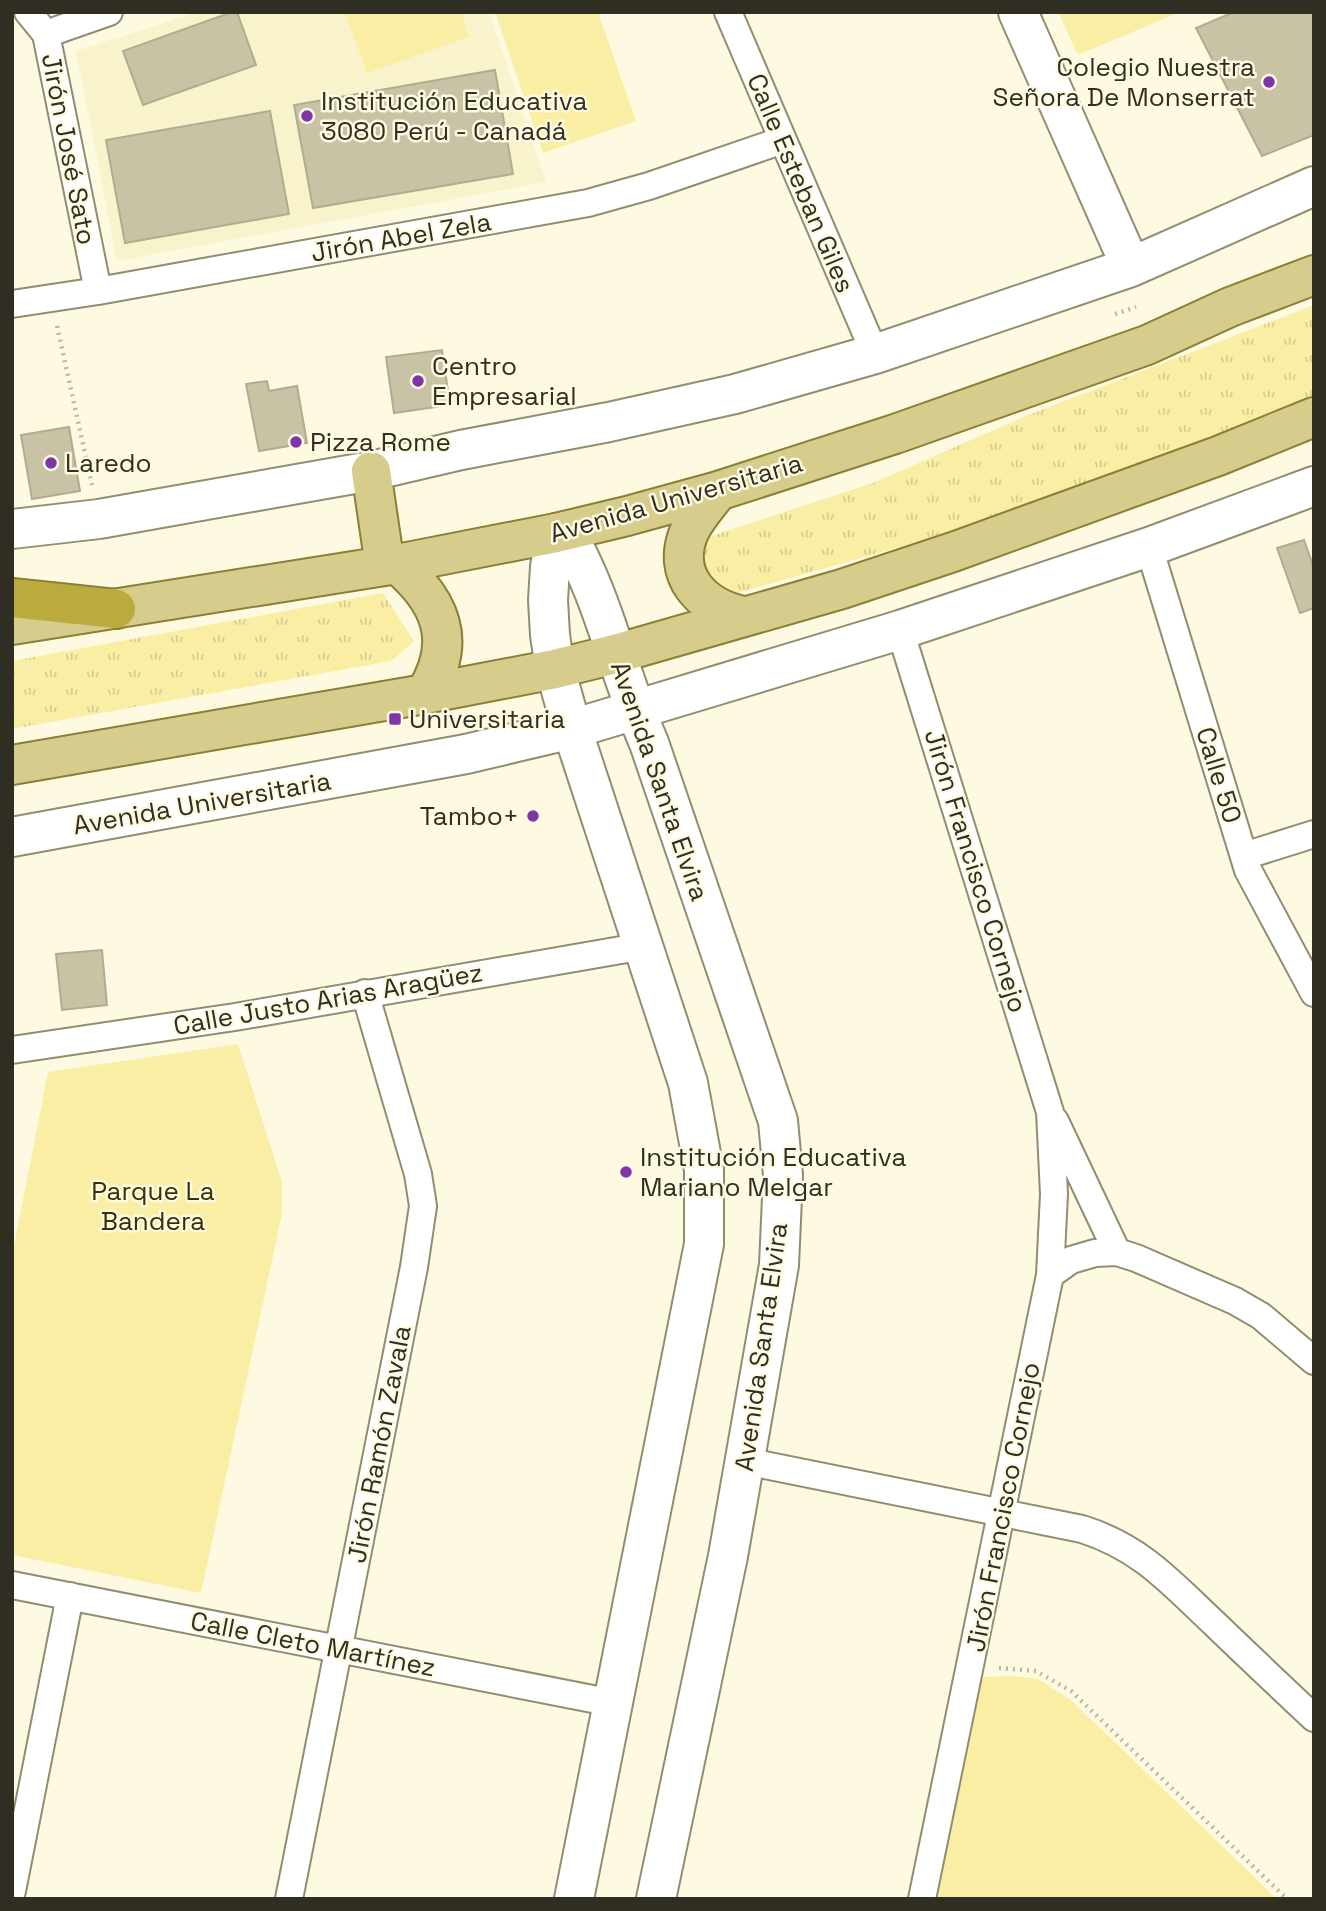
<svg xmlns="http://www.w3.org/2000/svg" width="1326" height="1911" font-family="'Space Grotesk',sans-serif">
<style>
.built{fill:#f9f3cc}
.grass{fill:url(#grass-tufts)}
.green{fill:#f9eea4}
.building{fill:#c8c3a5;stroke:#b0ac8f;stroke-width:2}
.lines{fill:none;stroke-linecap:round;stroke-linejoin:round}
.street-casing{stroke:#918d70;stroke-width:30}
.secondary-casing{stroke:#918d70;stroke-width:42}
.primary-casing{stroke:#8a7f34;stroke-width:42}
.highway-casing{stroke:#8a7f34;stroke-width:42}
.path{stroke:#bab7a2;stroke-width:4.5;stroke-dasharray:2 5;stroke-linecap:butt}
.street{stroke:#fff;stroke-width:26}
.secondary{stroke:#fff;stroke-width:38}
.primary{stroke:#d6cc8b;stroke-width:38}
.highway{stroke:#bbaa3d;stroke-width:38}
.poi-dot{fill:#7d35a8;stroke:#fefae1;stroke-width:2.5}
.labels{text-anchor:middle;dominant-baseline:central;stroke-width:5;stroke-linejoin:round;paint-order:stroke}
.poi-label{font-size:26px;fill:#302e22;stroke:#fefae1;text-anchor:start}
.street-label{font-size:26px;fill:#302e22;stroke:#fefae1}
.park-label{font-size:26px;fill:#363003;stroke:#fefae1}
</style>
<defs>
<pattern id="grass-tufts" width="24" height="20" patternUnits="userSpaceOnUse" patternTransform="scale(1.75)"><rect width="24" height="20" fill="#f9eea4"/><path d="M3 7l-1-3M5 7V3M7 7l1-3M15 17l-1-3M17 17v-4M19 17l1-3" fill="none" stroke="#d6cc8d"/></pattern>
</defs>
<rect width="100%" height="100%" fill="#fefae1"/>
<path class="built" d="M198,12H489L546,182L117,261L76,51Z"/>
<path class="grass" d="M1314,305V398L1082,487L907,545L723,597L712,593L695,549L702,539L873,483L1028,415Z
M383,593L414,641L391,661L12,729V661Z"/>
<path class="green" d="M345,12H461L469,37L367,73Z
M495,12H598L636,121L543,153Z
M1058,12H1180L1078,55Z
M238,1044L282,1182V1214L201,1593L12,1555V1256L48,1072Z
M1014,1676L1038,1679L1071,1700L1277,1899H929L979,1677Z"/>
<path class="building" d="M232,12H237L256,65L143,105L123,51Z
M1234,12H1314V135L1262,156L1196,28Z
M495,70L513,174L313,208L294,105Z
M270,111L289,214L125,243L106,140Z
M442,350L450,405L394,413L386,357Z
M267,381L269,391L297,386L307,443L259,451L246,384Z
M69,427L80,491L32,499L21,435Z
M1304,540L1314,568V608L1300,613L1277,548Z
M102,950L107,1005L62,1010L56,954Z"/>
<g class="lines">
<g class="street-casing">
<path id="street" d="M28,12L46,34L98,291
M728,12L875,354
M46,34L109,12
M12,304L98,291L588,203L649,186L783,140
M1149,547L1248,870L1314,993
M900,630L1050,1112L1054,1194L1050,1275L922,1899
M1244,856L1314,834
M12,1050L235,1017L644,946
M1055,1121L1117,1252
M1050,1275L1071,1260L1095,1253L1117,1252L1136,1258L1235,1301L1261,1316L1314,1361
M745,1461L1082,1529C1142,1548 1171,1583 1216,1625C1248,1656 1281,1687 1314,1718
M12,1585L613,1703
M12,1891L70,1596
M289,1899L414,1267L423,1206L418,1174L365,993"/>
</g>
<g class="secondary-casing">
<path id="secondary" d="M1018,12L1131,267
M12,529L99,519L371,471L461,450L609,422L735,394L875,354L1131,267L1314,186
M565,531C604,597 618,673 649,743L778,1121L783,1175L779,1265L728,1556L656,1899
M556,533L550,567L548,600L550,635L555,669L572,729L688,1083L704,1170V1244L574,1899
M12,837L466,754L572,729L900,630L1149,547L1314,486"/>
</g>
<g class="primary-casing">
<path id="primary" d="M371,471L385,566
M718,491C708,504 696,517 689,532C671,576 702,607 743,616
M397,564C441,601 458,642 425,694
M12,625L397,564L556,533L627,516L718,491L895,434L1147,345L1230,307L1314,275
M12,765L425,694L555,669L615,654L842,589L953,552L1218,456L1314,417"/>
</g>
<g class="highway-casing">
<path id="highway" d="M12,598L116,609"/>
</g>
<path class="path" d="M1115,314L1136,307
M57,326L92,485
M999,1668L1036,1671L1071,1691L1287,1899"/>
<use href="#street" class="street"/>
<use href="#secondary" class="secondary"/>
<use href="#primary" class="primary"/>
<use href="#highway" class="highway"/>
</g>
<g class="poi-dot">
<circle cx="1269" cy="82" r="7"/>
<circle cx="307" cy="116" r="7"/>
<circle cx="418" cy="381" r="7"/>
<circle cx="296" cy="442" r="7"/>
<circle cx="51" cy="463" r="7"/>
<rect x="388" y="712" width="14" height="14" rx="3.5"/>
<circle cx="533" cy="816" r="7"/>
<circle cx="626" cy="1172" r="7"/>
</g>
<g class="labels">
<g class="poi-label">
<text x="1255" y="67" text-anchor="end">Colegio Nuestra<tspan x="1255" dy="30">Señora De Monserrat</tspan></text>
<text x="321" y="101">Institución Educativa<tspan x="321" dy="30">3080 Perú - Canadá</tspan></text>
<text x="432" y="366">Centro<tspan x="432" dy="30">Empresarial</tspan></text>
<text x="310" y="442">Pizza Rome</text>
<text x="65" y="463">Laredo</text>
<text x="409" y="719">Universitaria</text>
<text x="519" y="816" text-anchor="end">Tambo+</text>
<text x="640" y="1157">Institución Educativa<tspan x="640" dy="30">Mariano Melgar</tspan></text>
</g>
<g class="street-label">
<text transform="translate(69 149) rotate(79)">Jirón José Sato</text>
<text transform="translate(801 183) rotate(67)">Calle Esteban Giles</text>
<text transform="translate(401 237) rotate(-10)">Jirón Abel Zela</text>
<text transform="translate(676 498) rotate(-16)">Avenida Universitaria</text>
<text transform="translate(1219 775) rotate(73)">Calle 50</text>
<text transform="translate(660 781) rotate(71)">Avenida Santa Elvira</text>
<text transform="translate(202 803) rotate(-10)">Avenida Universitaria</text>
<text transform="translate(976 871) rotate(73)">Jirón Francisco Cornejo</text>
<text transform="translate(328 999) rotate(-10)">Calle Justo Arias Aragüez</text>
<text transform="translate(761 1347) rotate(-82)">Avenida Santa Elvira</text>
<text transform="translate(379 1444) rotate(-79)">Jirón Ramón Zavala</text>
<text transform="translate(1003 1507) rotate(-79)">Jirón Francisco Cornejo</text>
<text transform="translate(313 1644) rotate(11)">Calle Cleto Martínez</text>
</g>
<g class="park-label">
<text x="153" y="1191">Parque La<tspan x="153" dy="30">Bandera</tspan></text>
</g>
</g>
<rect width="1326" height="1911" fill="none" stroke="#302e22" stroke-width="28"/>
</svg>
